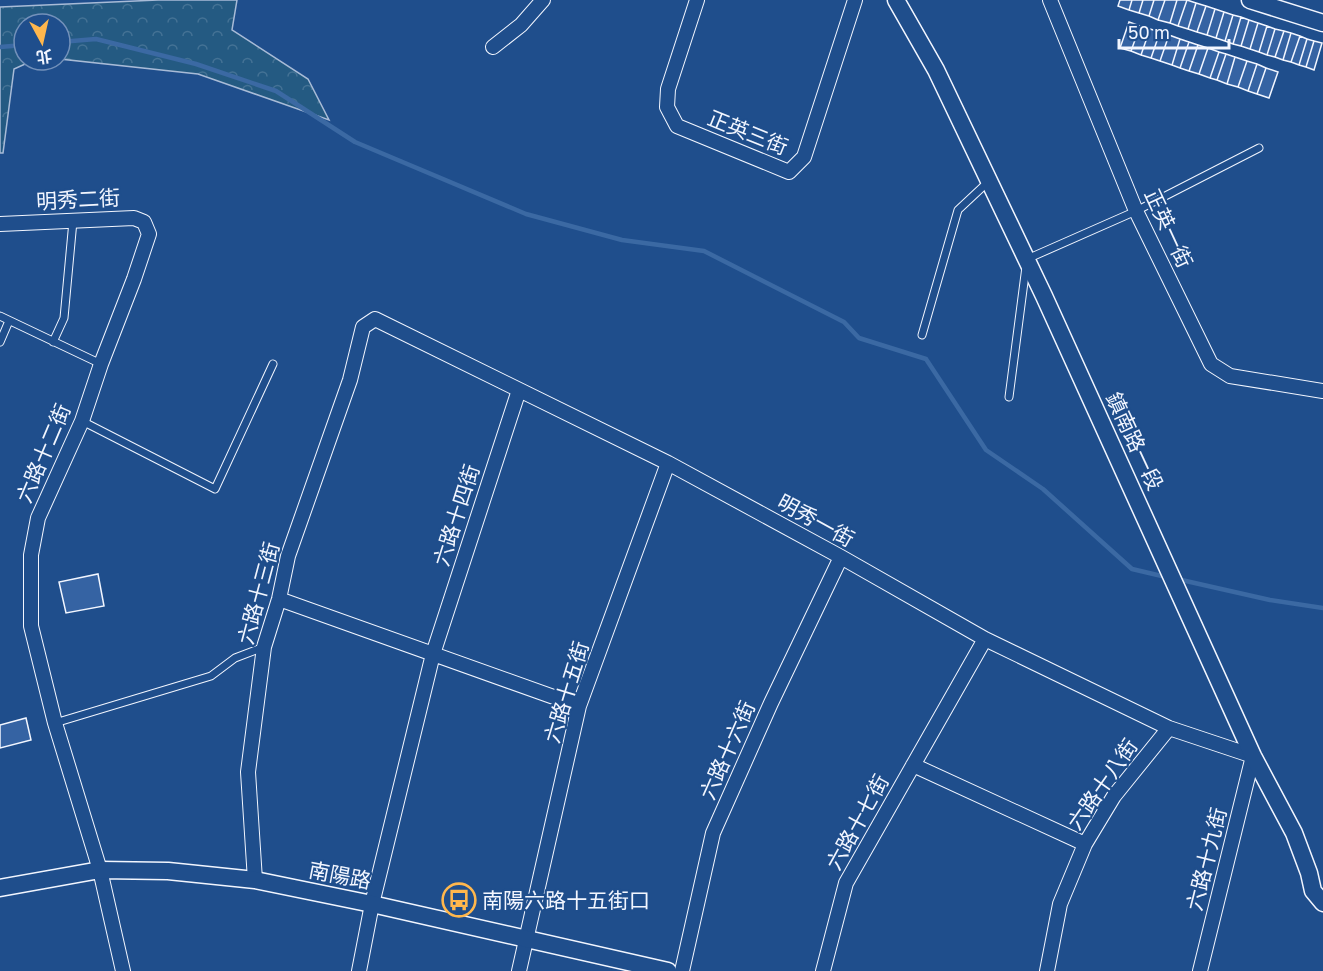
<svg xmlns="http://www.w3.org/2000/svg" width="1323" height="971" font-family="'Golos Text','Noto Sans TC',sans-serif">
<style>
.forest{fill:url(#forest-crowns);stroke:#a8bbd7;stroke-width:1.5}
.lines{fill:none;stroke-linecap:round;stroke-linejoin:round}
.stream{stroke:#3b69a3;stroke-width:4.5}
.building{fill:#3563a3;stroke:#f2f6ff;stroke-width:1.5}
.service-casing{stroke:#f2f6ff;stroke-width:9}
.minor-casing{stroke:#f2f6ff;stroke-width:16}
.tertiary-casing{stroke:#f2f6ff;stroke-width:19}
.service{stroke:#1f4e8c;stroke-width:7}
.minor{stroke:#1f4e8c;stroke-width:14}
.tertiary{stroke:#1f4e8c;stroke-width:16}
.labels{text-anchor:middle;dominant-baseline:central;stroke-width:4.5;stroke-linejoin:round;paint-order:stroke}
.street-label{font-size:21px;fill:#f2f6ff;stroke:#1f4e8c}
.poi-label{font-size:21px;fill:#f2f6ff;stroke:#1f4e8c;text-anchor:start}
</style>
<defs>
<pattern id="forest-crowns" width="20" height="18" patternUnits="userSpaceOnUse" patternTransform="scale(1.5)"><rect width="20" height="18" fill="#245a82"/><path d="M2 6a3 3 0 1 1 6 0M12 15a3 3 0 1 1 6 0" fill="none" stroke="#447295"/></pattern>
</defs>
<rect width="100%" height="100%" fill="#1f4e8c"/>
<path class="forest" d="M158,0H237L232,30L308,79L329,120L198,74L60,59V24H24V60H34L14,69L3,153H0V7Z"/>
<g class="lines">
<path class="stream" d="M60,42L96,39L196,64L276,91L355,142L526,214L622,240L704,251L844,322L859,338L926,359L986,450L1043,489L1132,569L1166,577
M0,47L24,45
M1177,579L1270,600L1323,608"/>
</g>
<path class="building" d="M1120,0H1132L1129,10L1118,6Z
M1132,0H1143L1139,13L1129,10Z
M1143,0H1154L1149,16L1139,13Z
M1154,0H1165L1158,20L1149,16Z
M1165,0H1177L1170,23L1158,20Z
M1177,0H1187L1178,26L1170,23Z
M1187,0L1196,3L1188,29L1178,26Z
M1196,3L1206,6L1197,32L1188,29Z
M1206,6L1215,9L1207,35L1197,32Z
M1215,9L1224,12L1216,38L1207,35Z
M1224,12L1233,15L1225,41L1216,38Z
M1233,15L1241,17L1233,44L1225,41Z
M1241,17L1249,20L1241,46L1233,44Z
M1249,20L1258,23L1250,49L1241,46Z
M1129,22L1140,26L1131,51L1120,48Z
M1258,23L1267,26L1259,52L1250,49Z
M1140,26L1150,29L1141,55L1131,51Z
M1267,26L1275,29L1267,55L1259,52Z
M1150,29L1160,32L1151,58L1141,55Z
M1275,29L1284,31L1275,57L1267,55Z
M1284,31L1291,33L1283,60L1275,57Z
M1160,32L1169,35L1160,61L1151,58Z
M1291,33L1300,36L1291,62L1283,60Z
M1169,35L1180,39L1172,65L1160,61Z
M1300,36L1307,39L1299,65L1291,62Z
M1180,39L1189,42L1180,68L1172,65Z
M1307,39L1314,41L1306,67L1299,65Z
M1314,41L1322,43L1314,70L1306,67Z
M1189,42L1198,45L1189,71L1180,68Z
M1198,45L1208,48L1199,74L1189,71Z
M1208,48L1219,52L1210,78L1199,74Z
M1219,52L1226,54L1217,80L1210,78Z
M1226,54L1235,57L1227,84L1217,80Z
M1235,57L1247,61L1238,87L1227,84Z
M1247,61L1257,64L1248,91L1238,87Z
M1257,64L1266,68L1257,94L1248,91Z
M1266,68L1278,72L1269,98L1257,94Z
M98,574L104,606L66,613L59,582Z
M26,718L31,740L0,748V725Z"/>
<g class="lines">
<g class="service-casing">
<path id="service" d="M0,316L101,364
M922,335L958,210L989,181
M0,342L9,321
M53,342L64,318L73,221
M1009,397L1027,259L1136,211L1259,148
M82,421L215,489L273,364
M55,723L211,676L235,658L264,647"/>
</g>
<g class="minor-casing">
<path id="minor" d="M697,0L668,89L667,107L677,126L789,172L804,157L855,0
M1050,0L1136,211L1211,364L1230,376L1323,391
M493,47L521,25L543,0
M0,224L134,218L144,222L149,234L134,279L101,364L82,421L38,518L31,555V626L55,723L100,870L123,971
M279,599L579,706
M913,765L1085,844
M255,880L248,772L264,647L279,599L288,556L350,380L363,327L375,319L668,463L841,557L985,639L1169,728L1253,756L1200,971
M359,971L372,904L433,654L519,390
M519,971L579,706L668,463
M682,971L713,833L771,703L841,557
M823,971L846,883L985,639
M1047,971L1060,904L1085,844L1114,796L1169,728"/>
</g>
<g class="tertiary-casing">
<path id="tertiary" d="M896,0L936,70L1044,296L1253,756L1294,833L1309,873L1313,891L1323,903
M1250,0L1323,23
M0,888L100,870L168,871L255,880L372,904L668,971"/>
</g>
<use href="#service" class="service"/>
<use href="#minor" class="minor"/>
<use href="#tertiary" class="tertiary"/>
</g>
<defs>
<g id="bus-ring" transform="scale(1.725)"><circle r="9.5" fill="#1f4e8c" stroke="#ffb74d" stroke-width="1.5"/><path d="M-5-6H5V4H4V6H2V4H-2V6H-4V4H-5ZM-3.5-4V0h7V-4ZM-3.5 1.2v1.5H-2V1.2ZM2 1.2v1.5H3.5V1.2Z" fill="#ffb74d"/></g>
</defs>
<g fill-rule="evenodd">
<use href="#bus-ring" x="459" y="900"/>
</g>
<g class="labels">
<g class="street-label">
<text transform="translate(748 132) rotate(22)">正英三街</text>
<text transform="translate(78 199) rotate(-3)">明秀二街</text>
<text transform="translate(1169 228) rotate(65)">正英一街</text>
<text transform="translate(1135 441) rotate(65)">鎮南路一段</text>
<text transform="translate(43 453) rotate(-67)">六路十二街</text>
<text transform="translate(456 515) rotate(-72)">六路十四街</text>
<text transform="translate(816 520) rotate(29)">明秀一街</text>
<text transform="translate(258 593) rotate(-75)">六路十三街</text>
<text transform="translate(566 692) rotate(-73)">六路十五街</text>
<text transform="translate(727 750) rotate(-66)">六路十六街</text>
<text transform="translate(1102 784) rotate(-55)">六路十八街</text>
<text transform="translate(857 822) rotate(-61)">六路十七街</text>
<text transform="translate(1206 859) rotate(-76)">六路十九街</text>
<text transform="translate(340 875) rotate(11)">南陽路</text>
</g>
<g class="poi-label">
<text x="482" y="900">南陽六路十五街口</text>
</g>
</g>
<g transform="translate(42 42) rotate(172)"><circle r="28" fill="#1f4e8c" stroke="#7391ba" stroke-width="1.5"/>
<path d="M0-4.5L10 22L0 15L-10 22Z" fill="#ffb74d"/>
<text y="-9" font-size="16" font-weight="bold" text-anchor="middle" fill="#f2f6ff">北</text>
</g>
<path d="M1119 39v9h110v-9" fill="none" stroke="#f2f6ff" stroke-width="3"/>
<text x="1128" y="39" font-size="18" fill="#f2f6ff" stroke="#1f4e8c" stroke-width="4.5" paint-order="stroke">50 m</text>
</svg>
